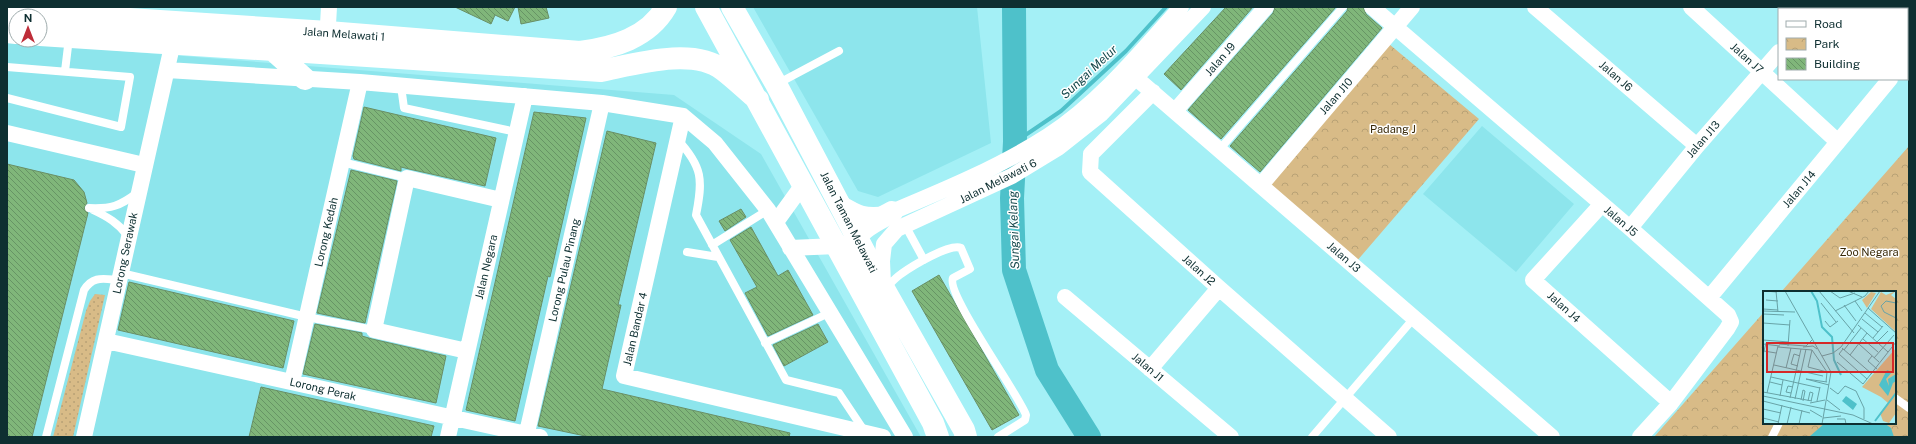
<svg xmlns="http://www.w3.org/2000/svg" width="1916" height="444" font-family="'Public Sans',sans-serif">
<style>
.built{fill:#8de5ec}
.grass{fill:url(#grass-dots)}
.park{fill:url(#park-crowns)}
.water{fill:#4ec1ca}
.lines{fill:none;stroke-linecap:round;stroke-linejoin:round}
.stream{stroke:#4ec1ca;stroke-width:4}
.river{stroke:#4ec1ca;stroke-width:24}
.building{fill:url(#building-back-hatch);stroke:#698f65}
.lane{stroke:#fff;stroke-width:8}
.street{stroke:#fff;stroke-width:16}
.secondary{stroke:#fff;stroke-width:22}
.labels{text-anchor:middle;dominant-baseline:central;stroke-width:3;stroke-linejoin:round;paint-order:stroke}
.street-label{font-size:11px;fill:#0e2f31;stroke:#fff}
.park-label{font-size:11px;fill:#372705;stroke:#fff}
.water-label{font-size:12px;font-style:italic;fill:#15494c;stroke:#fff}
.inset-river{fill:none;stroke:#4ec1ca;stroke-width:2}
.inset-road{fill:none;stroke:#68a3a7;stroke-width:1}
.view{fill:#d62828;fill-opacity:0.15;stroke:#d62828;stroke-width:2}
.inset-edge{fill:none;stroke:#0e2f31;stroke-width:2}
</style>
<defs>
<pattern id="grass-dots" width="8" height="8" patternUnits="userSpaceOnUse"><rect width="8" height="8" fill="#d8bb87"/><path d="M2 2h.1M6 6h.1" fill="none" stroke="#b8a175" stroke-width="1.8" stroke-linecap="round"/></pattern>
<pattern id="park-crowns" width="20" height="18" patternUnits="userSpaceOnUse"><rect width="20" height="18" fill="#d8bb87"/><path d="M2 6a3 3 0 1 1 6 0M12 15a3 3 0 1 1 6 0" fill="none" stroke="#b8a175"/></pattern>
<pattern id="building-back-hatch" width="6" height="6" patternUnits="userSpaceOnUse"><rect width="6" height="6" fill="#80b67a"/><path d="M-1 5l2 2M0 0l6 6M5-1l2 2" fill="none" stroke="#679465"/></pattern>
</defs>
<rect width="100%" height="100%" fill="#a4f0f6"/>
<path class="built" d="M753,7H977L991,143L878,197L858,191Z
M7,42L674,95L761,154L921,437H7Z
M1482,126L1574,204L1516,272L1423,194Z"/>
<path class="grass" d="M95,294L105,295L73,437H53L86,311L90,301Z"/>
<path class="park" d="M1389,44L1479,119L1356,262L1267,187Z
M1909,146V437H1654L1764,312V423H1895V292H1781Z"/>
<path class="water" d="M1825,423H1884L1891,428L1894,437H1809Z"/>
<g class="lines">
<path class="stream" d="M1015,142L1061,111L1126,51L1166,7"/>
<path class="river" d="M1014,7L1015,142L1012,198L1014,270L1047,370L1089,437"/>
</g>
<path class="building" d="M455,7H515L508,21L495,15L491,24Z
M518,7H546L549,18L521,24Z
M1226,7H1253L1181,90L1164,74Z
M1275,7H1336L1221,139L1188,110L1273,13Z
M1348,7H1363L1366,14L1382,28L1260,172L1230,146L1347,11Z
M364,107L496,138L485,186L409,169L401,167V171L354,159L353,156Z
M534,112L586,118L550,277L548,276L515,421L466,410Z
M607,131L656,143L618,305H621L602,389L790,433L789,437H590L538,426Z
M7,164L74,180L84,192L87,203L84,208L88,213L32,437H7Z
M351,170L397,181L365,323L317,313Z
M741,209L746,217L725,231L719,221Z
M751,227L778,276L788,270L813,315L768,336L745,293L757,287L730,240Z
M939,275L1019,415L992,430L912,291Z
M129,282L294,321L283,368L118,330Z
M315,324L362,333V336L372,339L446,356L436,403L303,374Z
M818,324L828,342L784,366L773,345Z
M261,387L434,426L431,437H249Z"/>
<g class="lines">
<path class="lane" d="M7,67L130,77L121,127L7,98
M65,71L69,38
M777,84L839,51
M401,86L404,108L516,132
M677,139C703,167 703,180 696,215L786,380L839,393L865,432
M1219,150L1343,7
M342,162L407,178
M89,208C111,209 120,206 137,193
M93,210C108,217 118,223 128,236
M905,225L924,260
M712,245L768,210
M687,252L718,257
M121,273L307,317L374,330
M885,289C890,284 895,278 901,274C912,266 950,243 961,248L970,269L953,278C945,293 1018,393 1026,415L1025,420L998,437
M765,343L829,313
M1895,398L1909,408
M46,437L84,290C93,275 104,279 120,280
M1312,437L1414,318
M1772,437L1779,423"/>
<path class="street" d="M1372,7L1630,228L1728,315L1731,322L1727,329L1671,403L1640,437
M1535,7L1697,146
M1691,7L1838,142
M1817,9L1819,7
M327,42L329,7
M1907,59L1909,56
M167,70L360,82L602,103L683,116L715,143L768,210L905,437
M1136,78L1552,437
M1153,92L1091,154L1090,172L1219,288L1389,437
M1175,111L1266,7
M683,116L624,376L883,437
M7,133L144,165
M1261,185L1412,7
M839,202C859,214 864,217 887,214C942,191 998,168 1048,136C1100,102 1140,53 1181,7
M1602,204L1533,280L1671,403
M776,222L802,186
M1630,228L1697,146L1779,52
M790,248L837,246
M883,284L882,261L884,244L897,229L1012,176L1058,148L1101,114L1203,7
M1065,297L1231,437
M1709,298L1890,79
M106,341L540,437
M467,351L374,330L407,178L501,200
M1150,369L1219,288
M292,382L360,82
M84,437L175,33
M448,437L525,96
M526,437L602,103"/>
<path class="secondary" d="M706,7L933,423L938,437
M732,7L776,84L883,287L964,430L966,437
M7,11L328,32L580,52C613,48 648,38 666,7
M7,32L16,33
M40,35L601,71C636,64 693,47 723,70C735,79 746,90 758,100
M274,51L305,79
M850,247C857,229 876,221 892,212"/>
</g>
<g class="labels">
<g class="street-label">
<text transform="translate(344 34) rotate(4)">Jalan Melawati 1</text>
<text transform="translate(1747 58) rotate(42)">Jalan J7</text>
<text transform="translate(1220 59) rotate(-49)">Jalan J9</text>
<text transform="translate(1616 76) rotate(41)">Jalan J6</text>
<text transform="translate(1336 96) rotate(-49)">Jalan J10</text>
<text transform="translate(1703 139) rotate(-49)">Jalan J13</text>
<text transform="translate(998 181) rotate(-27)">Jalan Melawati 6</text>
<text transform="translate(1799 189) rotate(-50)">Jalan J14</text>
<text transform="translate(1621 221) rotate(41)">Jalan J5</text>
<text transform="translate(849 222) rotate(63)">Jalan Taman Melawati</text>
<text transform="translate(326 232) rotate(-77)">Lorong Kedah</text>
<text transform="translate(125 253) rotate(-78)">Lorong Serawak</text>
<text transform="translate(1344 257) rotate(41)">Jalan J3</text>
<text transform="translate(486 267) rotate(-77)">Jalan Negara</text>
<text transform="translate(564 270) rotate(-77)">Lorong Pulau Pinang</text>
<text transform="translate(1199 270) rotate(42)">Jalan J2</text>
<text transform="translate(1564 307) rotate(42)">Jalan J4</text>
<text transform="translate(635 329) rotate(-77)">Jalan Bandar 4</text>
<text transform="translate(1148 367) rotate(40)">Jalan J1</text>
<text transform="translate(323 389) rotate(13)">Lorong Perak</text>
</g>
<g class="park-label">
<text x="1393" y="129">Padang J</text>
<text x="1869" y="252">Zoo Negara</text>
</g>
<g class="water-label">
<text transform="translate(1089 72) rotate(-43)">Sungai Melur</text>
<text transform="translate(1014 230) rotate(-92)">Sungai Kelang</text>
</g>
</g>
<g transform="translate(1763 291)">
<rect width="133" height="133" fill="#a4f0f6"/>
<path d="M133,0L128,4L133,8V41L108,18L118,1L123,4ZM108,1L113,2L104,17L99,9Z" fill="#d8bb87"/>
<path d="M133,57V122L126,132L120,130L117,122L125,112L118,106L99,96Z" fill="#d8bb87"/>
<path d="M124,79L129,81L123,88L126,95L125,88L133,83V90L130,92L125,105L116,94ZM83,105L94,113L90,119L79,110Z" fill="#4ec1ca"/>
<path class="inset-river" d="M48,0L54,10L59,36L69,46L71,69L78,84M112,130L133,102"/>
<path class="inset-road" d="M1,0L14,1M13,0L15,21M22,0L68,81L59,133M56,0L91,42M67,0L77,7L92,2M85,0L99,6M3,9L15,10M92,10L99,20M58,12L73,31M133,12L123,10L118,15L121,21L133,27M81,14L93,30M105,17L133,42M0,18L15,19M0,20L32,21M72,20L102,5L106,0M102,22L119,36M0,23L21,24M99,28L115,41M62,30L67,36L75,30M0,32L27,34M95,34L125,61M110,47L120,35M100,48L115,61M0,49L26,51M114,51L125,40M0,53L17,55M16,53L43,55L49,49M96,53L116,71M25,55L27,29M15,56L49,59L64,81L63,91M40,56L50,55L54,58M79,57L109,83M80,58L76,63L104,88M49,59L45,76L64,81M81,59L98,37M1,60L13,62M0,64L3,52M87,64L104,42M59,65L70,62L78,56L117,0M109,65L105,70L114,78M111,67L131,44M74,71L100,93L133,51M11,74L60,85M35,75L28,73L31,63L37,65M23,77L28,57M8,86L57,97M7,91L19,94M64,91L43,88L66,94M67,97L75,103L82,95L93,100L101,117V128M0,101L49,110M4,102L15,55M28,102L23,101L25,95L30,96M0,105L90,124L110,133M17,105L20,89M27,107L38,58M32,108L43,58M38,109L40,99L42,100L40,110M64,109L77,119M0,110L47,122M45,110L47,101L50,102L48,110M54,110L57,96M47,112L62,109M0,118L18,122M47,119L59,126M0,127L16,131M60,127L78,125M74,128H82L83,133M15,133L19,114M24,133L28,116M36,133L39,119"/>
<path class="view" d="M4,52H130V81H4Z"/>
<rect width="133" height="133" class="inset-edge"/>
</g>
<rect width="1916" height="444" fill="none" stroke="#0e2f31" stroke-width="16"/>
<rect x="1778" y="8" width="130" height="72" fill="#ffffff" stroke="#9facad"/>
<rect x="1786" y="21" width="20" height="6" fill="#ffffff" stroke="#9facad"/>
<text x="1814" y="28" font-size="12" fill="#0e2f31">Road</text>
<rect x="1786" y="38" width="20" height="12" fill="url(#park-crowns)" stroke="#9facad"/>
<text x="1814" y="48" font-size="12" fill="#0e2f31">Park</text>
<rect x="1786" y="58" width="20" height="12" fill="url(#building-back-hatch)" stroke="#9facad"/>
<text x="1814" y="68" font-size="12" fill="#0e2f31">Building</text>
<g transform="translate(28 28)"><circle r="19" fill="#ffffff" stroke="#9facad"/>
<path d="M0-3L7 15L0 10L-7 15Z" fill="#be2d39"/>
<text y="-6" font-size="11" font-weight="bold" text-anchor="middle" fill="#0e2f31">N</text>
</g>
</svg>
